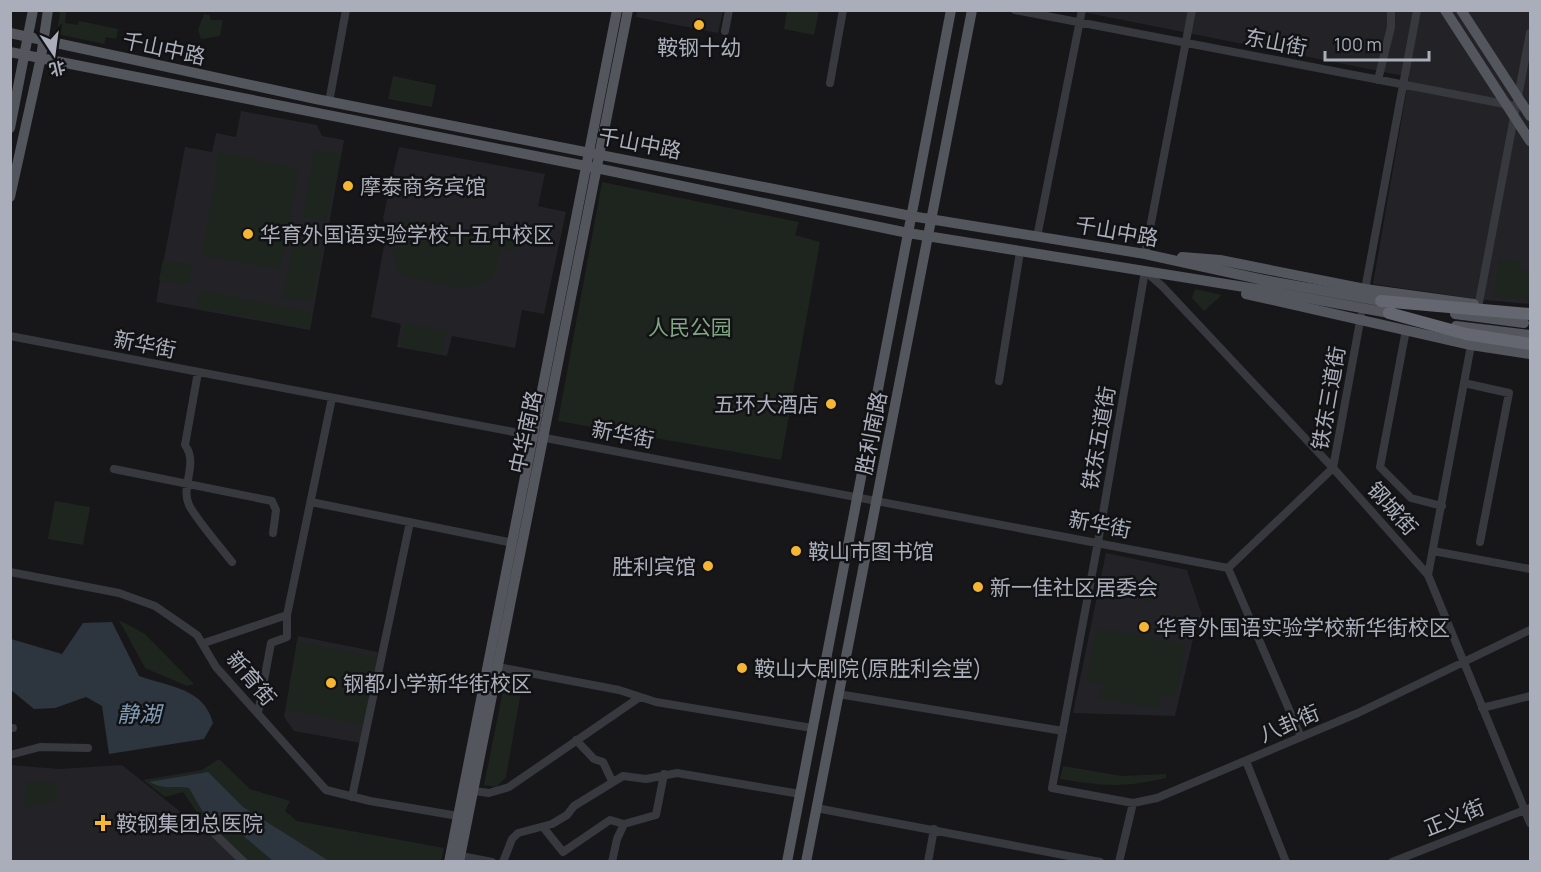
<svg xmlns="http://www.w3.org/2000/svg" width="1541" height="872" font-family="Manrope,'Noto Sans SC',sans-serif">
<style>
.built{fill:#232327}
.green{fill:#1d251e}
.water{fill:#2d363e}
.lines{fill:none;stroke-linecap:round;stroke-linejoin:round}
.minor{stroke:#38393f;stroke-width:8}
.major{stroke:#54565e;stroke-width:10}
.major-bridge{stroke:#54565e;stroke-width:10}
.highway-bridge{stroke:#646770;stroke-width:12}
.poi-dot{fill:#f5b634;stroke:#121215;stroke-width:2}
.labels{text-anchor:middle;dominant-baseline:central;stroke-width:5;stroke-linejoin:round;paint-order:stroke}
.street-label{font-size:21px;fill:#a9aeba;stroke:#121215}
.poi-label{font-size:21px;fill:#a9aeba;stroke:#121215;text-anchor:start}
.park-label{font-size:21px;fill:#80a583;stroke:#121215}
.water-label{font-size:22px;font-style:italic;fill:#809cb5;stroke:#121215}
</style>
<rect width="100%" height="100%" fill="#17171a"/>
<path class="built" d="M637,11V10L723,11L718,33L636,17Z
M1078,11H1530V304L1476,299L1373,284L1409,77Z
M241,111L317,125L322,136L344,140L310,330L156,302L185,147L212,152L216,133L236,137Z
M399,147L545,174L538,206L566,212L544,314L522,310L515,348L452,336L447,356L397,347L401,324L371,317L387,229L383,218Z
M1106,553L1187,570L1202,615L1193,639L1175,716L1073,713Z
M298,636L378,652L361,743L294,731L284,717Z
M10,765L59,769L122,765L242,861H11Z"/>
<path class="green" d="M60,11H66L65,23L78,25L79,21L118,29L116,39L106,37L104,44L57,34Z
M787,11H819L814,35L784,29Z
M204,14L209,15L211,20H223L220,36L201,39L198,30Z
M393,76L436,85L432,107L388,99Z
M315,149L341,156L326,221L303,216Z
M219,152L299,169L280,269L202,255Z
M602,182L799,222L795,235L820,242L781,460L558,421Z
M401,218L513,237L517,242L515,251L500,248C498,256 498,269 493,275C476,299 430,281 406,277C386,264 397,237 401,218Z
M293,242L322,249L312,302L283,298Z
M1500,258L1521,263L1520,270L1530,273V300L1493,297Z
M163,260L192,265L188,285L159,280Z
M1195,289L1222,295L1204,311L1192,298Z
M200,290L310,312L308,328L196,307Z
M405,323L446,331L442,355L400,347Z
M55,501L90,507L83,545L48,539Z
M1145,574L1156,576L1152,602L1141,600Z
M119,620L145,634L194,684L187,686L145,668Z
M1097,627L1187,645L1176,697L1161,694L1158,708L1100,699L1102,683L1086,680Z
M297,641L377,657L364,725L286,709Z
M506,676L523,680L506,777L496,787L484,785Z
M219,759L250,789L290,801L285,811L297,821L444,848L441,861H248L196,811L183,792L165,797L143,780L202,770Z
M1063,766L1122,776L1166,774V778C1124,788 1103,786 1060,779Z
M27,781L57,783V800L25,808Z"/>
<path class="water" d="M112,622L139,676C170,687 204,688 213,723L204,739L109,754L102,706L86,697L55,708L34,709L11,690V639L62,654L83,623Z
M208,772L243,807L329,861H273L240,833L213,829L189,788C170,785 169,791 149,782Z"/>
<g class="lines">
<path class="minor" d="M1015,10L1510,105
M725,31L729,10
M1378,80L1391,27V10
M830,83L843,10
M329,102L346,10
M1037,237L1082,10
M1145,254L1192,10
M1145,271L1098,542L1052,788L1133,803L1157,798L1358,713L1530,630
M1145,271L1163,287L1333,468L1428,575L1530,823
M1364,295L1417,10
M1477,313L1530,33
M1406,330L1380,467L1411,498L1442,506
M10,336L1228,568
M198,372L185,445C199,464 180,486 189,505C196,519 221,548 232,562
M999,381L1020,252
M1464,383L1509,393L1480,542
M114,469L272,501L276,510L273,533
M311,502L513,543
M1433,551L1530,569
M1228,568L1333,468L1361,316
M1228,568L1301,737
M10,572L119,593L155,606L197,635L216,667L326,790L370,801L458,816
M1428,575L1472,340
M204,643L287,615
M498,667L619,690L656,702L812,728
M838,694L1063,731
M1482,708L1530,696
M258,713L271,643L287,637V615L332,398
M10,728H13
M576,740L594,759L603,762L612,781
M10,755L40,747L88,748
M1246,761L1286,862
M474,791L489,793L509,787L640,697
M352,797L410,522
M816,808L1100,862
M197,817L244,862
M543,827L563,852L610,820L624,824
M461,856L492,862
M503,862L512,839L518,833L552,824L567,815L574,806L623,776L646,779L677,773L800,794
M612,862L617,839L624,824L656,815L664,774
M928,862L934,829
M1119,862L1133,803
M1392,862L1530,808"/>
<path class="major" d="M1445,10L1530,141
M1461,10L1530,116
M10,33L316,99L911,216L1145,254L1264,280
M10,52L596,168L908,233L1263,290
M10,128L33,10
M10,197L41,57L48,10
M1182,257L1220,260L1365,289L1474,304
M1246,294L1471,345L1530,354
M449,862L617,10
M459,862L628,10
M787,862L951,10
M806,862L972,10"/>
<path class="major-bridge" d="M1264,280L1381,301
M1263,290L1389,313
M1455,314L1524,323
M1456,326L1530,335"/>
<path class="highway-bridge" d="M1381,301L1530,314
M1389,313L1466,334L1530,344"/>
</g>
<g class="poi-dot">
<circle cx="699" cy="25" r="6"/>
<circle cx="348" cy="186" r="6"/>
<circle cx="248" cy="234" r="6"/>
<circle cx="831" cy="404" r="6"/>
<circle cx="796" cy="551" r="6"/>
<circle cx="708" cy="566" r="6"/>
<circle cx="978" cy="587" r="6"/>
<circle cx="1144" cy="627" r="6"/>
<circle cx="742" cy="668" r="6"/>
<circle cx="331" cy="683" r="6"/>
<path d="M100 814h6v6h6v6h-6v6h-6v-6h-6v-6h6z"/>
</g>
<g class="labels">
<g class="street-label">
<text transform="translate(1276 42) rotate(11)">东山街</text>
<text transform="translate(164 48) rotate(12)">千山中路</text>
<text transform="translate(640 143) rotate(11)">千山中路</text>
<text transform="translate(1117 231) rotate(10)">千山中路</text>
<text transform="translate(145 344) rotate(11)">新华街</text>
<text transform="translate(1328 398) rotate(-80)">铁东三道街</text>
<text transform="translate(525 432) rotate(-78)">中华南路</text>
<text transform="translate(871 433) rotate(-79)">胜利南路</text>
<text transform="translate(623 434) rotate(11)">新华街</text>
<text transform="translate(1098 438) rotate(-80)">铁东五道街</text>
<text transform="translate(1393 508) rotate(48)">钢城街</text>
<text transform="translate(1100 524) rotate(11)">新华街</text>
<text transform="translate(252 678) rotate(50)">新育街</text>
<text transform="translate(1289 723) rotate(-23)">八卦街</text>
<text transform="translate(1454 817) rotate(-22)">正义街</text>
</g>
<g class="poi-label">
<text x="699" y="47" text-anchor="middle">鞍钢十幼</text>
<text x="360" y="186">摩泰商务宾馆</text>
<text x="260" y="234">华育外国语实验学校十五中校区</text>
<text x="819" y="404" text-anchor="end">五环大酒店</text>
<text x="808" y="551">鞍山市图书馆</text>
<text x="696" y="566" text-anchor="end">胜利宾馆</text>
<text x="990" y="587">新一佳社区居委会</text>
<text x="1156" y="627">华育外国语实验学校新华街校区</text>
<text x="754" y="668">鞍山大剧院(原胜利会堂)</text>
<text x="343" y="683">钢都小学新华街校区</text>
<text x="116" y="823">鞍钢集团总医院</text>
</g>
<g class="park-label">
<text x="690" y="327">人民公园</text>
</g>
<g class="water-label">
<text x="139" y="714">静湖</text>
</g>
</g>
<rect width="1541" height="872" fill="none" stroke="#a9aeba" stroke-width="24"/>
<g transform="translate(54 54) rotate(167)" stroke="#121215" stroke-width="4.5" paint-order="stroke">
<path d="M0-4.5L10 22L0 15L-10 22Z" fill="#a9aeba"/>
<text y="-9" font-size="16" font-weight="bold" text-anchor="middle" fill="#a9aeba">北</text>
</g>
<path d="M1325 51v9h104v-9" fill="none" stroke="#a9aeba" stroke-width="3"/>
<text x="1334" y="51" font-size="18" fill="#a9aeba" stroke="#121215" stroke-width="4.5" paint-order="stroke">100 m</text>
</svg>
